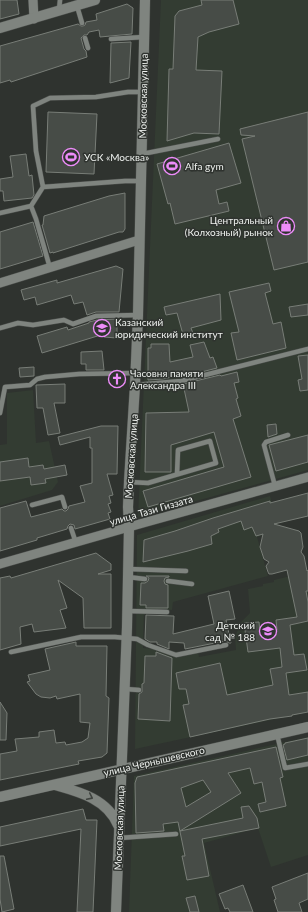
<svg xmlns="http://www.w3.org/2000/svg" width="308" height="912" font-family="Lato,sans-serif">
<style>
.built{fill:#333c32}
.building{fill:#474c47;stroke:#787d77;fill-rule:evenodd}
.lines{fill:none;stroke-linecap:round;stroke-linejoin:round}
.lane-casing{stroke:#4b4e4b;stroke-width:5.5}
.street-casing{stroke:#4b4e4b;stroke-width:10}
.secondary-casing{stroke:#4b4e4b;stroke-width:11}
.lane{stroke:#7f847f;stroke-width:4.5}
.street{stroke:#7f847f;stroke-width:9}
.secondary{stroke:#7f847f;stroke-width:10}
.oneway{stroke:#3f433f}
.labels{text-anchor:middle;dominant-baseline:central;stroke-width:3;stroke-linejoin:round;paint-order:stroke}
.street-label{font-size:10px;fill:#eef1ee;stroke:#2f332f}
.poi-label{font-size:10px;fill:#eef1ee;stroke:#2f332f;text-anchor:start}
</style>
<rect width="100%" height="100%" fill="#2f332f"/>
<path class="built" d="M161,0H308V470L138,517Z
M33,390L36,443L49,441L58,482L52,490L0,506V445L7,444V393Z
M270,496L281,534L274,531L257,537L268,576L173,602L172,610L144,609L143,648L168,650L184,653L198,652L199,657L236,650L235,638L240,623L250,613L248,589L263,586V584L274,582V580L291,576L308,587V712L135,749L137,535Z
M308,737V855L271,867L258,828L204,843L220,912H129L134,776Z"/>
<path class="building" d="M0,0H17L19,14L0,19Z
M201,0H233L239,24L209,32L198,37L196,70L222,71L219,134L194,133L167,141L169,69H173L175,16L179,11L202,5Z
M127,4L133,8L132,34L100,37L99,30L89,32L87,35H84L81,38L84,49L86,51L87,57L11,82L10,80L0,83V46L78,24L81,26H83L85,25L86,22L97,20L96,14Z
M131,42L129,78L110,83L111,43Z
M48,112L97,114L94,174L46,172Z
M308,112V262L274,270L242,139L255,136L241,135L240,129Z
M229,143L241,183L216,190L219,204L227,202L229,211L175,224L170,203L168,204L157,164Z
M26,154L29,176L32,175L34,195L32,198L4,201L3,191H0V179L13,177L10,156Z
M125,193V229L123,232H119L53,253V252L50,253L42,225H43L44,216L109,196Z
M33,222L43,256L0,269V232Z
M116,266L123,269L119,312H96L87,315L83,302L74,304L71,295L37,305L35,297L24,300L21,290L57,280V283Z
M269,283L271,291L265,293L273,324L281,322L286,348L237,360L231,333L239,332L229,292Z
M220,294L221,320L191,328L194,336L184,338L177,313L166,315L164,307Z
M308,304V315L291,317L289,307Z
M117,319V338L104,337V334L42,353L37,336L67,327L68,330L89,323V322L97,320Z
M204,342L210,358L213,357L217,368L182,377L181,375L163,379L148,380V348H151V344H169L170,362L193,357L190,345Z
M102,351L104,370H86V364H81V352Z
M308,355V390L300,391L298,380L302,379L298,356Z
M34,367V376L20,377L19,368Z
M237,372L239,382L234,383L238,398L236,399L241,416L233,419L251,477L148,507L143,491L224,467L214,432L171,445V472H145L146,413L189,412L183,384L220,375L221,376Z
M65,384V403H54L60,433L48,435L43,408H37L36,385Z
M276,424L277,434L268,437L267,425Z
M101,426H118L117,474H107L113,495L109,496L111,503L108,504L111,512L108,513L110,519L75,529L74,525L70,524L68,526L67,529L37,538V540L0,551V508L26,501L31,517L62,509L64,511H66L68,509L69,506L85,502L80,486L92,483V448H90V437L60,445L58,437Z
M308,435V462L276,471L269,445Z
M28,458L29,467L43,465L44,469L65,465L67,475L45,479L46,483L31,485L30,477L0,481V462Z
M308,493V516L274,524L299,531L301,533L303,547L301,552L304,556L307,571L308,570V591H306L308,602V621L290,625L294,655L304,654L307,670L286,673L289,695L308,692V712L292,715V716L270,719L190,737L183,705L189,704L186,689H179L176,673L220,663L227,695L273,685L270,669L282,667L280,648L248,652L244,623L259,622L260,632L277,630L276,620L297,617L287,570L272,574H269L268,572L266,566L269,562L264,559L260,547L263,534L256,536L252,527L244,530L241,521L218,529L219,532L211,536L212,544L188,551L143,562L144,540L175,531L213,518L270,501V503Z
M96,553L111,564V570L98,574H111V628H84L83,598L58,580L67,608L60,610L66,628L34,632L32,624L20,627L21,644L0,650V578L10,576L11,578Z
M146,576H169V577L165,578L164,581L165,584L168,585V608H146V605H140L141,583H145L148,581L149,578Z
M229,591L235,619L226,620L231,643H229L225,641L185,649L184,643L169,642V649L157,644V642H150L145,639L146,615L174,616L173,634L214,624L208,596Z
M76,642V646H107L106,696L109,698L107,753L102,757L78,761L79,764L0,780V754L17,751L15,739L39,737V732L54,730L56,743L65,742L66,745L82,742L88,738L90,723L80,722V694L57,699L56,696L50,698L41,697L36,694L27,682L30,681L28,675L50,670L45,649Z
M156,652L172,658L170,721L138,719L139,694L142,692V684L144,683L145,656H156Z
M0,702L7,713L6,740H0Z
M308,738V755L287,760L283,745L285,744V743Z
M276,747L283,777L280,778L286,806L260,812L258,804L266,802L262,782L254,784L250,768L228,773L241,793L180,831L243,818L241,807L249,806L257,818L259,828L202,839L209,876L187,880L182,856H185L178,822L163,824L164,831L136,833L135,783L137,777ZM203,780L211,792L186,807L181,788Z
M83,809L86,820H97L93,912H77L81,829L0,846V827Z
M0,856H4L14,909L2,912L0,899Z
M308,873V899L299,903L302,912H278L274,900L276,899L272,887Z
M243,885L253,912H230L228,908L225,909L219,894Z
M195,896L199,912H190L186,898Z"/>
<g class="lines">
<g class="lane-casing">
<path id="lane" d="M77,6L82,23
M59,10L60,0
M85,38L88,48
M111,39L144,37
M142,154L218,139
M43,187L125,181H141
M31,206L36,219L50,268
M0,213L31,206L43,187L36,151L33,106L50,98L96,97L128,92H142
M0,328L18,323L33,325L64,320L73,324L96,316L138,315
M135,385L181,381L308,349
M0,413L5,387L30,385L37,379L45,377L79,374L136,373
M129,482L148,483L216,463L210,441L178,450L177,474
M275,486L264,445L266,442L288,435
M32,505L62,497L65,507
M71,528L76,543
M128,569L186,571
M128,577L145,579
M168,581L192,584
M127,611L167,612
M11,652L81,637H115L137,639L148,645L176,655L226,645
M125,689L139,690
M277,734L285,768L308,764
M119,838L176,834"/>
</g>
<g class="street-casing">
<path id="street" d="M33,0L34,19
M0,283L139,240
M0,564L143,523L308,477"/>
</g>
<g class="secondary-casing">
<path id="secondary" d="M0,28L95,0
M55,785C80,792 107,799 118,825
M0,797L308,727
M116,912L127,627L129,527L128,507L129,482L135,385L138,315L145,0"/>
</g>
<use href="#lane" class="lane"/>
<use href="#street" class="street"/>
<use href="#secondary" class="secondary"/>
</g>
<defs><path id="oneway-chevron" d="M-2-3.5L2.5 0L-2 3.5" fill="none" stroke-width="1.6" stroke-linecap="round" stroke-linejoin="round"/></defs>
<use class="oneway" href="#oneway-chevron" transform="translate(90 797) rotate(26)"/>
<defs>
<g id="stadium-ring" transform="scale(0.9)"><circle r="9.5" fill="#2f332f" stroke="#ed8cf9" stroke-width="1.5"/><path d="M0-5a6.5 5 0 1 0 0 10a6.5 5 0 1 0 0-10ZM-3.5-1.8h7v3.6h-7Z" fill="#ed8cf9"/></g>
<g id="shop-ring" transform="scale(0.9)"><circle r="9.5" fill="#2f332f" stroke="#ed8cf9" stroke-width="1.5"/><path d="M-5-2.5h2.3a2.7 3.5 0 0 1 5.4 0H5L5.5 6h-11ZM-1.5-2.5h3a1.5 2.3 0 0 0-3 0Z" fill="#ed8cf9"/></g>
<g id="university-ring" transform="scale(0.9)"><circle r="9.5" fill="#2f332f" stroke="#ed8cf9" stroke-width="1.5"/><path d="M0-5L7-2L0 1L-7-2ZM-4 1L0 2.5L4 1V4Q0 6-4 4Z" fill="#ed8cf9"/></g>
<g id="church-ring" transform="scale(0.9)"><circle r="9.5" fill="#2f332f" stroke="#ed8cf9" stroke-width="1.5"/><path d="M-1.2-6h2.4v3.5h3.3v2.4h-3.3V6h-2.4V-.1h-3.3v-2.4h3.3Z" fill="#ed8cf9"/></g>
<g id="school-ring" transform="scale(0.9)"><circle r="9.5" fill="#2f332f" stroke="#ed8cf9" stroke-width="1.5"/><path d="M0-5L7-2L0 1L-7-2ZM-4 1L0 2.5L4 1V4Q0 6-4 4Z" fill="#ed8cf9"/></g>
</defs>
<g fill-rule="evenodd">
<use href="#stadium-ring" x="71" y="157"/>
<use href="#stadium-ring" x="172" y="166"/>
<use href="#shop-ring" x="286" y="226"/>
<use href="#university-ring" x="102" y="328"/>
<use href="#church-ring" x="117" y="379"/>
<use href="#school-ring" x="268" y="631"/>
</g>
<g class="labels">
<g class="street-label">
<text transform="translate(143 96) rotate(-89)">Московская улица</text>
<text transform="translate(131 456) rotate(-86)">Московская улица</text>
<text transform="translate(151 510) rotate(-16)">улица Тази Гиззата</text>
<text transform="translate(154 761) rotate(-13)">улица Чернышевского</text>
<text transform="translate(119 828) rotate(-88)">Московская улица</text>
</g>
<g class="poi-label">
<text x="84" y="157">УСК «Москва»</text>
<text x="185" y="166">Alfa gym</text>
<text x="273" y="220" text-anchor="end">Центральный<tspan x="273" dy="12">(Колхозный) рынок</tspan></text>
<text x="115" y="322">Казанский<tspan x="115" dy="12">юридический институт</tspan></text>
<text x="130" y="373">Часовня памяти<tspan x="130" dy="12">Александра III</tspan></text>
<text x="255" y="625" text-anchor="end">Детский<tspan x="255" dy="12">сад № 188</tspan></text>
</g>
</g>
</svg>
